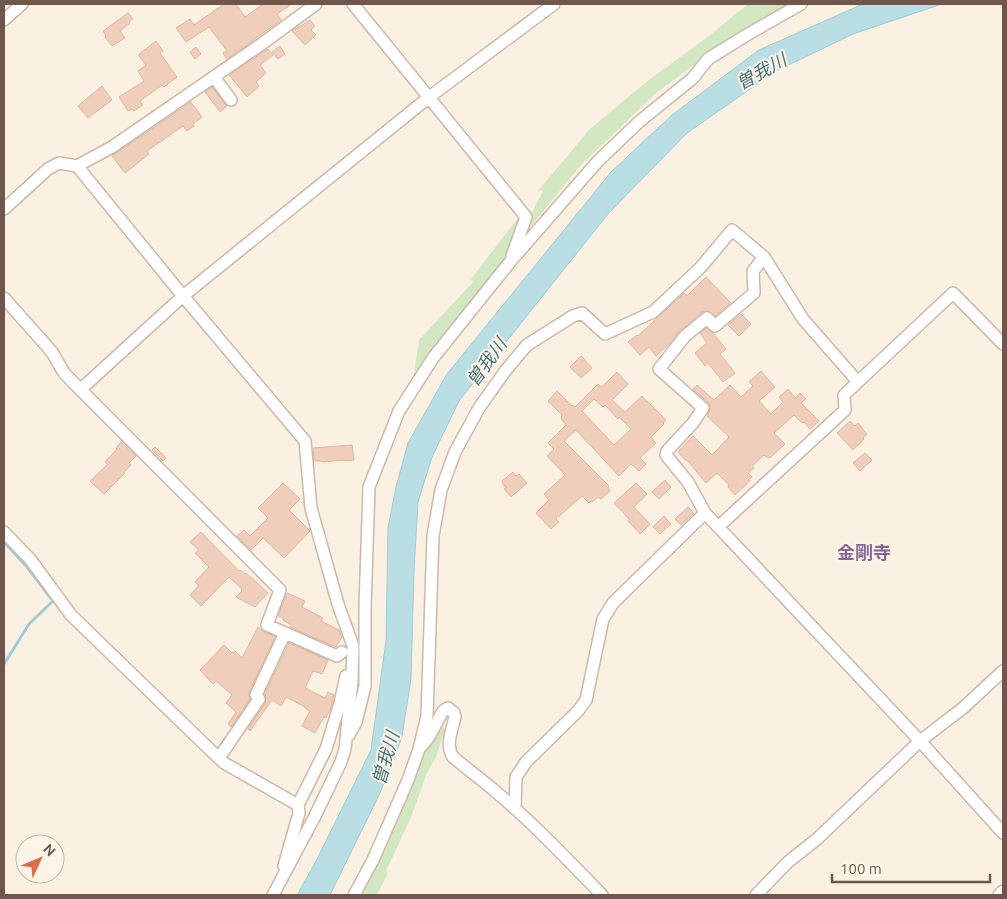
<svg xmlns="http://www.w3.org/2000/svg" width="1007" height="899" font-family="Ubuntu,'Noto Sans JP',sans-serif">
<style>
.green{fill:#d2e7c2}
.water{fill:#b9dee3;stroke:#a0cdd4}
.lines{fill:none;stroke-linecap:round;stroke-linejoin:round}
.stream{stroke:#a0cdd4;stroke-width:3}
.building{fill:#efcfbc;stroke:#e0b59d;fill-rule:evenodd}
.minor-casing{stroke:#cbb8aa;stroke-width:14}
.minor{stroke:#fff;stroke-width:11}
.labels{text-anchor:middle;dominant-baseline:central;stroke-width:4;stroke-linejoin:round;paint-order:stroke}
.water-label{font-size:18px;font-style:italic;fill:#43747d;stroke:#fef5e9}
.neighbourhood-label{font-size:18px;font-weight:bold;fill:#846694;stroke:#fef5e9}
</style>
<rect width="100%" height="100%" fill="#fbf1e3"/>
<path class="green" d="M748,4H792L779,9L722,44L655,94L581,165L528,230H526L525,227L543,191L541,190L537,192L590,129L645,83L710,35Z
M521,214L516,239L505,259L441,337L415,374H414L419,340L473,282L471,279Z
M440,724L445,730L436,757L427,773L411,817L386,871L388,873L377,895H362L373,866L414,778L425,749Z"/>
<path class="water" d="M863,4H942L853,34L776,71L687,133L608,214L459,401L432,457L418,502L414,571L411,679L402,736L395,757L379,795L330,895H297L314,865L371,750L386,641L388,528L396,487L408,443L447,374L611,172L672,115L759,50Z"/>
<g class="lines">
<path class="stream" d="M4,542L27,567L53,601L29,624L4,664"/>
</g>
<path class="building" d="M224,4H236L245,17L263,4H292L277,14L281,20L227,59L223,53L227,51L209,27L186,42L176,28L190,19L194,25Z
M128,13L133,19L129,22L130,23L120,31L125,38L112,46L105,37L106,36L103,31Z
M310,20L315,26L311,30L316,35L305,45L292,31Z
M156,41L163,51L160,53L177,77L164,87L162,85L140,101L143,105L134,111L132,109L128,111L119,97L144,81L138,71L146,65L139,56V54Z
M280,46L285,54L278,59L272,52Z
M196,47L201,54L195,59L190,52Z
M268,49L273,55L260,65L266,73L256,82L259,86L247,97L229,75Z
M102,86L112,100L88,118L78,106Z
M212,87L227,106L220,112L205,92Z
M191,102L202,117L193,124L194,126L187,131L183,126L147,151L149,154L125,173L112,156Z
M706,277L731,303L715,316L709,311L702,312L680,330L669,344L656,356L649,347L640,355L628,342L637,335L638,336L684,293L687,296Z
M741,314L751,324L739,336L728,325Z
M706,328L713,333L726,349L720,354L735,373L723,382L708,363L705,366L695,353L707,343L700,333Z
M581,356L592,368L581,378L570,367Z
M761,371L775,387L759,401L771,414L783,402L779,397L788,389L795,398L800,393L806,399L801,403L819,421L810,429L804,422L802,423L794,415L774,433L785,444L771,457L768,458L764,455L752,466L754,468L748,473L752,477L748,480L750,481L735,495L728,487L729,485L717,473L706,483L687,460L686,461L678,452L693,436L712,455L729,437L707,416L710,409V406L708,402L693,389L697,385L714,400L730,385L741,397L753,386L749,382Z
M617,372L628,384L612,400L625,412L642,396L666,420L663,423L664,424L651,437L656,443L640,458L646,464L639,471L631,464L619,476L576,430L564,441L609,486L608,487L610,491L601,499L598,497L592,502L591,501L589,503L582,496L556,519L559,522L551,529L536,513L549,500L544,494L565,475L547,456L554,449L548,443L566,425L561,418L562,415L548,401L557,391L572,406L573,405L575,407L598,384L602,387ZM594,399L603,407L605,405L618,419L619,417L631,429L614,445L582,411Z
M850,421L855,426L858,423L867,434L863,438L864,439L853,450L837,433Z
M121,442L136,456L129,463L131,465L124,472L125,473L104,494L90,481L108,464L105,462L117,449L116,448Z
M352,445L354,460L345,461V460L322,462L321,461H314L313,448Z
M155,447L166,458L163,461L152,450Z
M865,453L872,460L860,471L853,463Z
M513,472L516,476L519,474L527,483L511,497L504,489L506,488L502,483L503,482L502,481Z
M665,480L671,487L659,499L652,492Z
M283,483L300,499L289,510L310,531L284,558L263,538L251,550L237,536L244,530L250,536L268,518L258,508Z
M636,483L647,494L634,507L650,524L640,534L628,521L629,519L614,503Z
M688,507L694,513L681,525L675,519Z
M664,516L671,524L660,534L653,527Z
M201,532L239,571L240,570L245,574L246,573L268,593L255,607L236,597L242,591L241,590L242,589L229,577L201,606L190,595L199,585L195,582L209,567L195,553L199,550L190,542Z
M287,593L305,601L302,607L323,618L321,621L339,630L342,637L336,647L290,627L291,625L283,620V618L278,616Z
M258,627L264,632L275,637L249,692V695L250,699L231,727L228,724L236,712L226,703L232,695L216,681L213,684L200,670L224,645L232,653L235,651L242,658Z
M289,643L328,660L322,674L313,671L305,688L325,698L328,692L334,695L330,710L326,718L324,717L315,733L302,726L310,711L305,708V707L286,697L281,706L272,700L250,731L248,729L265,703L266,698L265,694Z"/>
<g class="lines">
<g class="minor-casing">
<path id="minor" d="M353,4L526,217L512,256
M4,20L22,4
M214,77L231,100
M77,166L112,147L263,43L316,4
M4,209L48,169L59,163L77,166L183,296L305,441L311,508L338,604L353,646L352,681L345,749L341,762L314,818L273,895
M764,257L753,271L754,293L715,326L707,318L685,336L659,369L703,408L693,423L667,451L666,455L688,482L705,513L920,741L1003,833
M4,298L52,352L64,373L280,590L267,625L337,656L342,652
M81,389L183,296L428,98L554,4
M718,527L845,410L844,395L953,293L1003,344
M4,532L30,559L71,615L201,741L224,763L298,805L299,813L284,866
M349,735L356,722L365,686V607L369,487L399,411L433,358L510,262L598,161L640,121L693,78L708,59L745,36L801,4
M419,749L427,716L433,536L441,490L455,452L479,408L506,370L527,345L573,316L582,313L605,334L653,312L701,267L732,230L764,257L803,319L858,382
M219,758L259,699L256,695L285,633
M298,805L326,749L340,703L346,676
M515,809L516,777L526,762L578,711L586,700L603,619L613,603L705,513
M354,895L373,860L408,780L419,749L429,737L443,711L448,708L454,713L455,717C452,730 445,746 453,757C467,769 481,779 495,791C532,822 568,860 602,895
M756,895L788,862L817,839L920,741L963,708L1003,671
M999,895L1003,891"/>
</g>
<use href="#minor" class="minor"/>
</g>
<g class="labels">
<g class="water-label">
<text transform="translate(761 71) rotate(-29)">曽我川</text>
<text transform="translate(486 362) rotate(-54)">曽我川</text>
<text transform="translate(385 758) rotate(-74)">曽我川</text>
</g>
<g class="neighbourhood-label">
<text x="864" y="552">金剛寺</text>
</g>
</g>
<rect width="1007" height="899" fill="none" stroke="#71574b" stroke-width="10"/>
<g transform="translate(40 859) rotate(46)"><circle r="24" fill="#fef5e9" stroke="#c6b6aa"/>
<path d="M0-4L9 19L0 12L-9 19Z" fill="#de6b4e"/>
<text y="-8" font-size="14" font-weight="bold" text-anchor="middle" fill="#71574b">N</text>
</g>
<path d="M832 874v8h158v-8" fill="none" stroke="#71574b" stroke-width="2.5"/>
<text x="840" y="874" font-size="15" fill="#71574b" stroke="#fef5e9" stroke-width="4" paint-order="stroke">100 m</text>
</svg>
